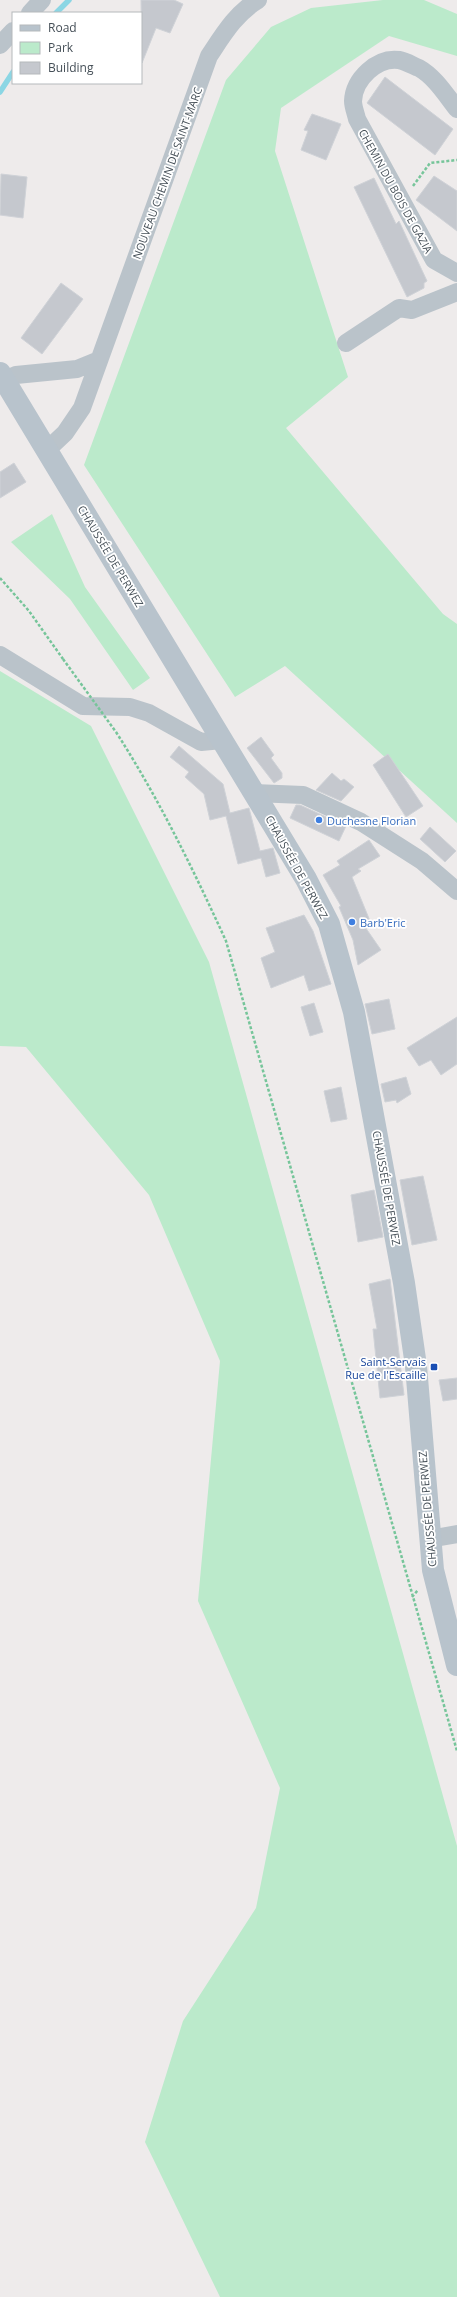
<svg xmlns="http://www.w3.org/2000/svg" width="457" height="2297" font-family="'Open Sans',sans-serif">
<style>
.green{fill:#bbeacb}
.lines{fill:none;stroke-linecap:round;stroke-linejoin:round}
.stream{stroke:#8bd6e4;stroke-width:5.5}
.building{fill:#c5c8ce;stroke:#cfd2d7}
.path{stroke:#76c59a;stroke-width:2.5;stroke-dasharray:3 2;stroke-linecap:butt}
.street{stroke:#bac3ca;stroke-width:18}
.secondary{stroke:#b8c3cc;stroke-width:22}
.path-bridge{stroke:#76c59a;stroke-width:2.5;stroke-dasharray:3 2;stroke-linecap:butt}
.shop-dot{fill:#3f7fe0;stroke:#fff;stroke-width:1.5}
.transit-dot{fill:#1a4fb4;stroke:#fff;stroke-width:1.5}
.labels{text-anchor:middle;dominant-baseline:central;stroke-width:3.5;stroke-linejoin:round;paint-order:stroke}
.street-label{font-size:11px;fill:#454f57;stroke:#fff}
.shop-label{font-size:11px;fill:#366cbe;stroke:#fff;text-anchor:start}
.transit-label{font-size:11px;fill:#164399;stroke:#fff;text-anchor:end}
</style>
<rect width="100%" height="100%" fill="#eeebeb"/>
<path class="green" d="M383,0H424L457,14V56L389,36L281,108L275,151L348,377L286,428L443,614L457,624V823L285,666L235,697L84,465L226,80L271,27L311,8Z
M52,514L85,587L150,678L133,690L70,599L11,542Z
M0,671L91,726L209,962L457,1846V2297H220L145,2142L183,2021L256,1908L280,1788L198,1601L220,1361L149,1195L26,1047L0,1046Z"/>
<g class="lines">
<path class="stream" d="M56,13L69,0
M0,92L13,72"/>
</g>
<path class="building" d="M141,0H174L183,4L170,33L156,28L142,63Z
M385,77L453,129L435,155L367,103Z
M312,114L341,124L326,160L301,150L308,131L304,130Z
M1,174L27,177L23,218L0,215Z
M434,176L457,191V231L416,200Z
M374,178L396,224L399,221L427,281L424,283V288L407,297L354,187Z
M61,283L83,299L42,354L21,338Z
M14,463L26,482L0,498V472Z
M261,737L274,755L271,758L282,773V778L274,783L247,748Z
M179,746L223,784L230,813L249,808L260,851L273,848L280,873L266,877L261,858L238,864L226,816L210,820L204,794L185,777L189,772L170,757Z
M388,754L423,806L406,817L373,765Z
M332,773L341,781L344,779L354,787L341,801L316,790Z
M296,805H300L346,826L339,841L290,818Z
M430,827L456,851L445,862L420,839Z
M369,840L380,856L358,869L361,871L352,877L370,921L363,924L381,950L358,965L353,940L339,907L341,906L323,875L340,865L337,861Z
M304,915L313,931L331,984L309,991L304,975L271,988L261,958L275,952L266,928Z
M389,999L395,1029L372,1034L365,1004Z
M314,1003L323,1032L310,1036L301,1007Z
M457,1017V1064L441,1075L431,1060L419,1066L407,1048Z
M406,1077L411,1094L397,1103L396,1100L385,1102L381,1084Z
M341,1087L347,1119L331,1122L324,1091Z
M423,1176L437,1240L412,1245L400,1180Z
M374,1190L383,1237L358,1242L351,1195Z
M390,1279L404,1395L380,1398L373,1329H377L369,1284Z
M457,1378V1399L443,1401L439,1380Z"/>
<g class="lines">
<path class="path" d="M413,186L430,163L457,160
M0,578L29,611L63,659
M116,732C159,799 193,869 226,941L457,1751
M412,1597L418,1590"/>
<path class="street" d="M30,13L42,0
M0,45L13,31
M457,109C446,95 435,77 419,68C414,66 405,61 399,60C377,57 354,79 353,101C353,107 356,114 357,119L434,260L457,273
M346,343L399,308L412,310L457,292
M5,380L16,375L77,369L99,360
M48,449L65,433L82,408L209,56C223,35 236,13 258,0
M0,655L83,706L130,707L149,713L201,742L222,740
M254,793L303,795L361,822L422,861L457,891
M429,1539L457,1534"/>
<path class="secondary" d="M0,373L306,879L329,924L354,1012L404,1283L416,1366L433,1570L457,1665"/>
<path class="path-bridge" d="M63,659L116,732"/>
</g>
<g class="shop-dot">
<circle cx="319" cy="820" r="4"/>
<circle cx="352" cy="922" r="4"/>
</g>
<rect class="transit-dot" x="430" y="1363" width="8" height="8" rx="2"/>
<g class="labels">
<g class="street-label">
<text transform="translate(167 173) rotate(-70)">NOUVEAU CHEMIN DE SAINT-MARC</text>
<text transform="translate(396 191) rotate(61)">CHEMIN DU BOIS DE GAZIA</text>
<text transform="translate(111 556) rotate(59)">CHAUSSÉE DE PERWEZ</text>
<text transform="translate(297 867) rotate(61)">CHAUSSÉE DE PERWEZ</text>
<text transform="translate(387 1188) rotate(80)">CHAUSSÉE DE PERWEZ</text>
<text transform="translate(427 1509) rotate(-95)">CHAUSSÉE DE PERWEZ</text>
</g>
<g class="shop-label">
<text x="327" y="820">Duchesne Florian</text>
<text x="360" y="922">Barb'Eric</text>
</g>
<g class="transit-label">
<text x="426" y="1361">Saint-Servais<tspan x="426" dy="13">Rue de l'Escaille</tspan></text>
</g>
</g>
<rect x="12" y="12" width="130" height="72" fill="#ffffff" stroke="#b5b9bc"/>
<rect x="20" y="25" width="20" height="6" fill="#b8c3cc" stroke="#b5b9bc"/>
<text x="48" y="32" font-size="12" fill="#454f57">Road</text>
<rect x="20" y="42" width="20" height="12" fill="#bbeacb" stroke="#b5b9bc"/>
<text x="48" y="52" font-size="12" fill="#454f57">Park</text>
<rect x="20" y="62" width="20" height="12" fill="#c5c8ce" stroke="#b5b9bc"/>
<text x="48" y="72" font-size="12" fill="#454f57">Building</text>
</svg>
